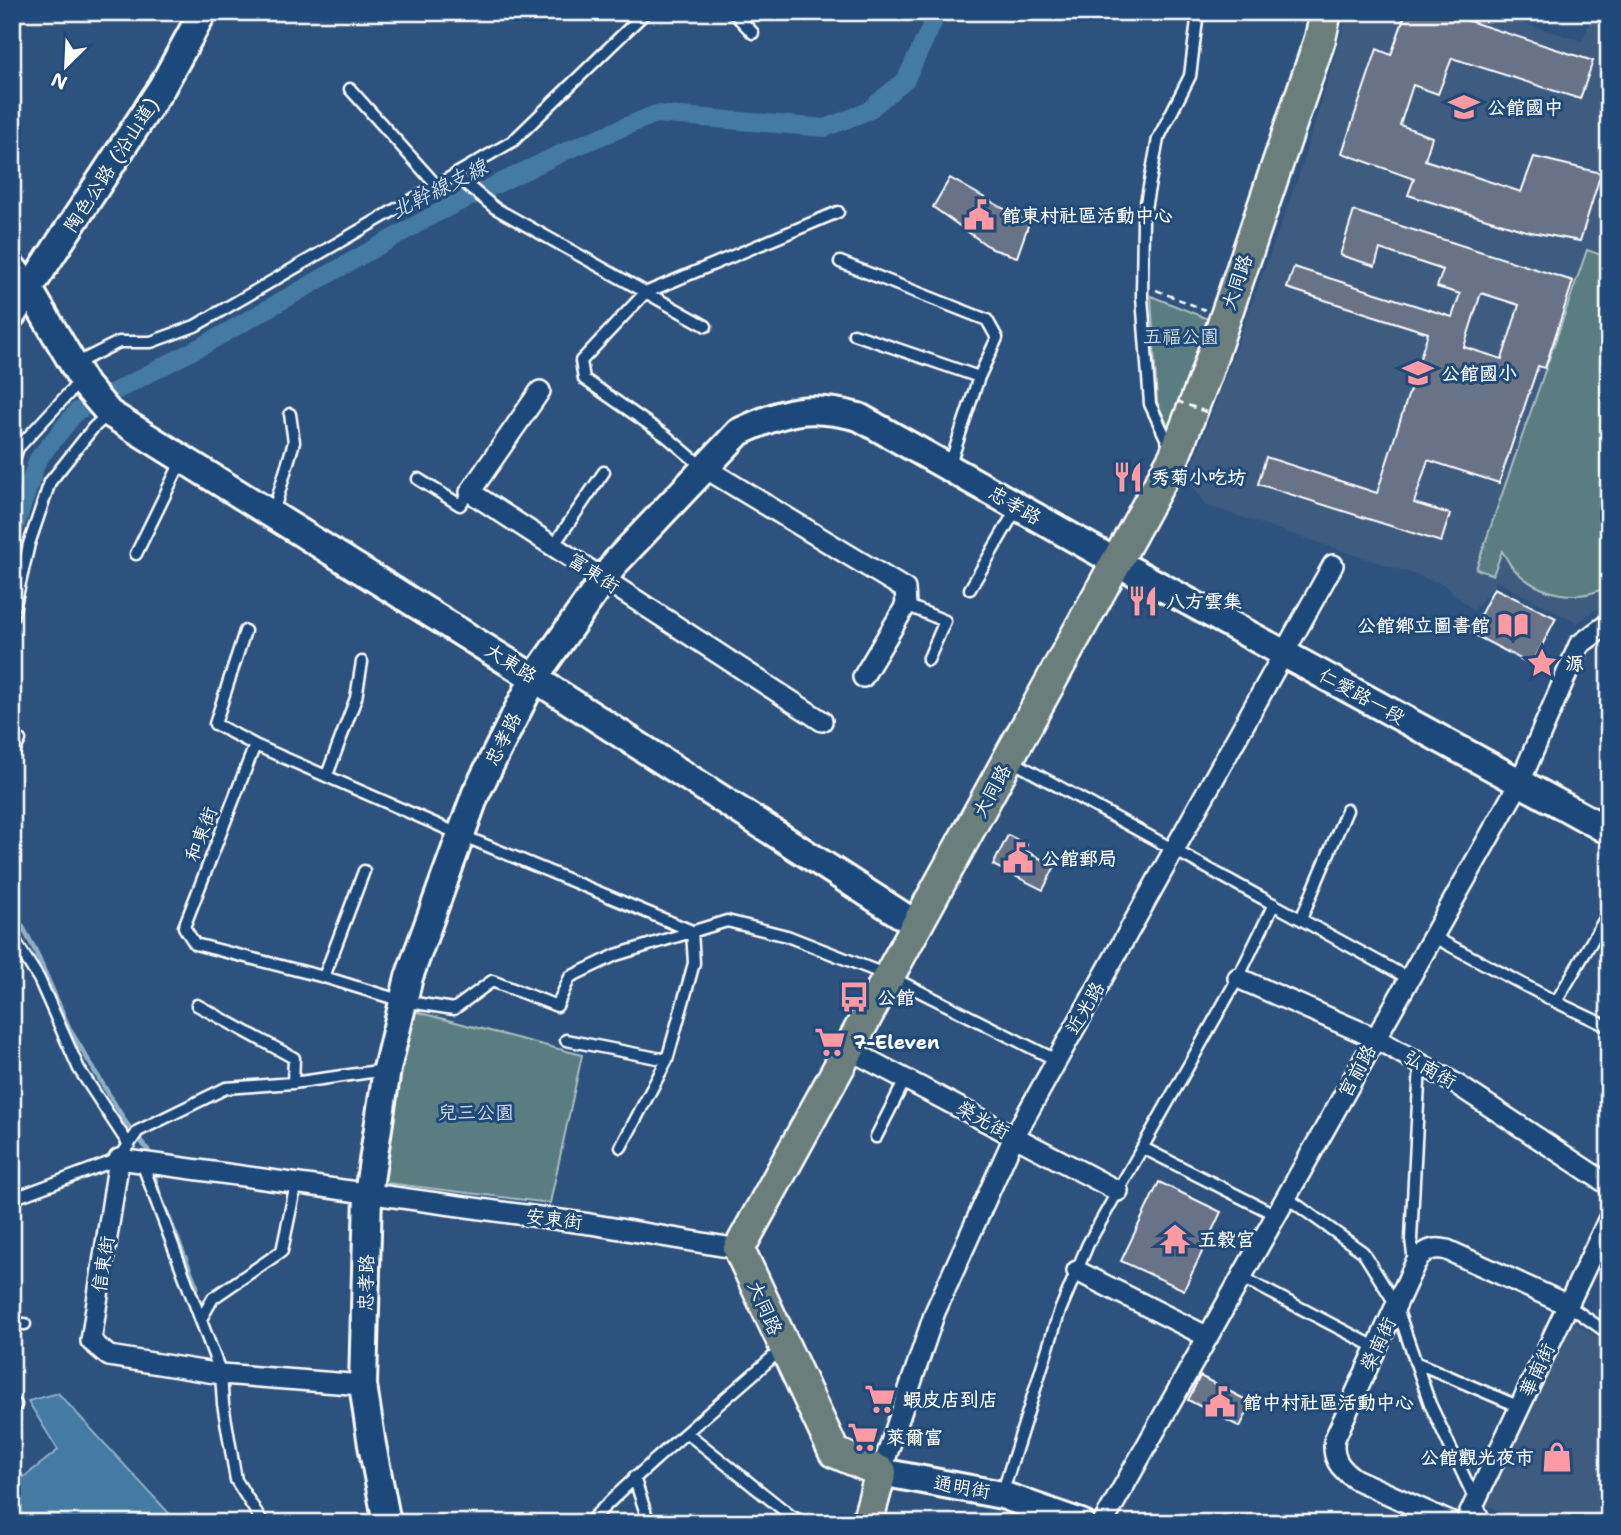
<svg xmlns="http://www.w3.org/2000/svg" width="1621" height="1535" font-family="'Shantell Sans','LXGW WenKai TC',sans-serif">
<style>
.built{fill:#3e5c80}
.green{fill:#5a7d82;stroke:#acbec0;stroke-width:2}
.water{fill:#447aa2;stroke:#8fafc7;stroke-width:2}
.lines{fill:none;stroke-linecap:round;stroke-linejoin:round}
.stream{stroke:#8fafc7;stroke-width:5}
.canal{stroke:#447aa2;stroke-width:18}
.building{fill:#677387;stroke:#fff;stroke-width:2;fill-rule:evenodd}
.lane-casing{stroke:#fff;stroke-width:15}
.street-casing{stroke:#fff;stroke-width:24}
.secondary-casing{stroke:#fff;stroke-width:32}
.primary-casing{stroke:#fff;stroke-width:35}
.path{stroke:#fff;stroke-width:2.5;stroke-dasharray:7 5;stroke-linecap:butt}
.lane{stroke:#1f4a7a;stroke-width:10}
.street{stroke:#1f4a7a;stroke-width:19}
.secondary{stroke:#1f4a7a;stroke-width:26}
.primary{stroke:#6b7f7c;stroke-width:30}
.path-bridge{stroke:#fff;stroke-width:2.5;stroke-dasharray:7 5;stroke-linecap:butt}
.labels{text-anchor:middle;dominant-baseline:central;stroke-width:6;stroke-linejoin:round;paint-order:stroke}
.poi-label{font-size:19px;font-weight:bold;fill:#fff;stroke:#1f4a7a;text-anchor:start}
.street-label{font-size:19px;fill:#fff;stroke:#1f4a7a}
.park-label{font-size:19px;fill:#d6dee0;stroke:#1f4a7a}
.water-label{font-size:21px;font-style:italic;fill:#d0dee8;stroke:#1f4a7a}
</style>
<rect width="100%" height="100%" fill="#2d527d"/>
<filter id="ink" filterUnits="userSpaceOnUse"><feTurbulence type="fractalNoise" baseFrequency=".0143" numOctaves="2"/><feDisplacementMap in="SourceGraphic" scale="14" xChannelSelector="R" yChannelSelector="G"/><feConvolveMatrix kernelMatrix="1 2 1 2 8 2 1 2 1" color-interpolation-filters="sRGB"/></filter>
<g filter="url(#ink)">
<path class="built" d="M1348,12H1486L1582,41L1594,12H1609V600L1577,623L1497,581L1473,611L1443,584L1205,505L1188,479L1300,172Z
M1570,1319L1609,1345V1523H1526L1486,1505L1526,1410Z"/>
<path class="green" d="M1587,250L1607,257L1602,273L1609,270V586C1578,603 1539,595 1515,570C1509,565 1506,557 1502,551L1493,575L1476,569Z
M1151,296L1213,321L1169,429L1157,402Z
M409,1010L582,1055L550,1203L378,1182Z"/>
<path class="water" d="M58,1393L178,1523H12V1463L24,1477L58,1450L28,1401Z"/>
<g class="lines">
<path class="stream" d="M12,921L21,924L35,950L70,1030L126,1123L148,1150L159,1193L197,1287"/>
<path class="canal" d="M12,536L38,459L77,411L204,345L435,214L568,150L656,114L825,128L868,111L906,79L938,12"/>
</g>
<path class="building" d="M1406,12H1441L1593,61L1580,99L1452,58L1438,94L1413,85L1400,125L1432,137L1425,160L1521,192L1534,157L1601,173L1580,241L1526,231L1408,195L1414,179L1342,153L1377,49L1391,55Z
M950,178L1029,223L1017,257L992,249L933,207Z
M1354,211L1573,281L1545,368L1538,366L1499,483L1428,460L1414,503L1450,514L1441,542L1258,484L1266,457L1377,493L1428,333L1287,288L1294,267L1452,317L1460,294L1437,287L1443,270L1380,249L1375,266L1340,255ZM1481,293L1519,305L1502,359L1464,347Z
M1494,588L1556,618L1532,665L1471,633Z
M1008,835L1027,845L1024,850L1055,866L1043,890L993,865Z
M1159,1182L1221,1212L1184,1290L1121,1261Z
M1200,1376L1252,1403L1240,1427L1188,1400Z"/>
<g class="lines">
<g class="lane-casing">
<path id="lane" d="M733,12L753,33
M350,89L438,187
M456,176L495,208L706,326
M840,262L987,320L997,338L979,377L949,467
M854,334L979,377
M75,364L119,342H151L195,326L513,141L646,12
M1171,449L1150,404L1142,297L1143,219L1158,139L1190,76L1198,12
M12,465L18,448L80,381
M704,468L666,436L584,379L581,361L645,293L838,212
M418,479L460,505L470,492
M273,513L294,442L290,414
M553,546L604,472
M136,554L182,460
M970,589L1017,508
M906,605L945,621L928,660
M12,618L29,544L50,482L93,428L108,414
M245,631L215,724L255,745
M12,756L20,740
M1010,760L1408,978
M327,775L356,698L362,662
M1609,912L1556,1002L1609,1027
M1301,919L1347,810
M12,936L39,979L79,1069L129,1145
M1432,936L1556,1002
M324,977L364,871
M197,1005L294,1058L293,1083
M566,1040L667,1060
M876,1137L906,1078
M621,1147L667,1060L694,963L692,931L461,835L255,745L184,927L195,944L324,977L402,1001L454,1009L492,981L557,1006L570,977L616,955L727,921L787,936L889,976L1056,1060
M1143,1148L1276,1215
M142,1163L221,1374L223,1404L236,1480L263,1523
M1286,1197L1363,1252L1396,1305L1430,1404L1486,1523
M12,1199L119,1159L138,1131L226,1088L293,1083L385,1070
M1414,1262L1411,1239L1420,1064
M1241,1277L1377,1348
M1568,1305L1609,1334
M201,1319L213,1298L282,1251L296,1184
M12,1324H25
M1415,1362L1520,1407
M12,1406L16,1405
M687,1433L791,1516L805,1523
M634,1477L649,1523
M1002,1494L1059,1313L1088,1244L1238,978L1274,904
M588,1523C650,1461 718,1406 783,1348"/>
</g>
<g class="street-casing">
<path id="street" d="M540,391L470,492L822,721
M705,468L905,589L906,605L863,677
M1238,978L1375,1038L1456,1084L1609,1185
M848,1049L1118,1191
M1077,1271L1208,1337
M363,1385L221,1374L109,1356L91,1341L119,1159L590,1224L739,1249
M881,1472L935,1312L1014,1137L1333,565
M1103,1523L1520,782L1579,645L1609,623
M1452,1523L1355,1479C1339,1468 1331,1457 1335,1438L1415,1264C1423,1251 1432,1246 1447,1250L1568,1305
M1465,1523L1609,1218"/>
</g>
<g class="secondary-casing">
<path id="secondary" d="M12,267L29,289L86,386L109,413L534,678L917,925
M12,315L162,87L203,12
M881,1472L1002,1495L1081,1523
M387,1523L372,1445L363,1385L368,1194L387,1069L409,977L476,793L534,678L616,562L739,432C786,410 808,404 859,417L1116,562L1609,831"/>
</g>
<g class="primary-casing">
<path id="primary" d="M867,1523L881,1472L834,1452L739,1249L1174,457L1205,377L1320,39L1326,12"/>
</g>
<path class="path" d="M1156,290L1205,310"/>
<use href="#lane" class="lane"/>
<use href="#street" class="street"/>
<use href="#secondary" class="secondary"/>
<use href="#primary" class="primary"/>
<path class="path-bridge" d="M1177,401L1206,412"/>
</g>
</g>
<defs>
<g id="school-bare" transform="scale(2.415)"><path d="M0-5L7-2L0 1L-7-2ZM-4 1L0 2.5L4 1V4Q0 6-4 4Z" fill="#ff9aa2" stroke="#1f4a7a" stroke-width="2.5" paint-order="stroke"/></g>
<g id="civic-bare" transform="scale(2.415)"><path d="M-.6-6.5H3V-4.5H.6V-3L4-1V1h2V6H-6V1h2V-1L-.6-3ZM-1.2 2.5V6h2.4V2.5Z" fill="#ff9aa2" stroke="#1f4a7a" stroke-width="2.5" paint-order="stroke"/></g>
<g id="restaurant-bare" transform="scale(2.415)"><path d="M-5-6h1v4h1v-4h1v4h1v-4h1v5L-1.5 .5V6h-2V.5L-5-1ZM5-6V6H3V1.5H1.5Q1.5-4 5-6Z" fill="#ff9aa2" stroke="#1f4a7a" stroke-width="2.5" paint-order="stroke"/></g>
<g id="library-bare" transform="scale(2.415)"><path d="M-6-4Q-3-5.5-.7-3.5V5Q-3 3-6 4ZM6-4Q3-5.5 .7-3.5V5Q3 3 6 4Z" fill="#ff9aa2" stroke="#1f4a7a" stroke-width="2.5" paint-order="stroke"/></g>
<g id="sight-bare" transform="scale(2.415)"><path d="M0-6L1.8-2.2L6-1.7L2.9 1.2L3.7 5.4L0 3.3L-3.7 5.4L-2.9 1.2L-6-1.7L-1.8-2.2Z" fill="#ff9aa2" stroke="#1f4a7a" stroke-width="2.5" paint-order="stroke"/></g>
<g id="bus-bare" transform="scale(2.415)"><path d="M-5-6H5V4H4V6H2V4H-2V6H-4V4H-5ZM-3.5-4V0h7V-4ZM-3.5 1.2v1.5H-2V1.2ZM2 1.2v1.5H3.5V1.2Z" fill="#ff9aa2" stroke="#1f4a7a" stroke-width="2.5" paint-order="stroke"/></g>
<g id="supermarket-bare" transform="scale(2.415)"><path d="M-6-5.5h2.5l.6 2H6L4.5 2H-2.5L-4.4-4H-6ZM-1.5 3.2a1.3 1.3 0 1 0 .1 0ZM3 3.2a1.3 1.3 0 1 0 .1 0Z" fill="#ff9aa2" stroke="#1f4a7a" stroke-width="2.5" paint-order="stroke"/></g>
<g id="temple-bare" transform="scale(2.415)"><path d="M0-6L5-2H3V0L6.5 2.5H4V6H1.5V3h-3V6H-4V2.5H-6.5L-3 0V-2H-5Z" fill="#ff9aa2" stroke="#1f4a7a" stroke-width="2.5" paint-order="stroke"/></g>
<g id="shop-bare" transform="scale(2.415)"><path d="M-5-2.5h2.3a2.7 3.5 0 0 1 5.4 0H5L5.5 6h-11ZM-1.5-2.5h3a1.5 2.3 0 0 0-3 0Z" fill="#ff9aa2" stroke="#1f4a7a" stroke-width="2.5" paint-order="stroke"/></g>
</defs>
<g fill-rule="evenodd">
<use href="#school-bare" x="1464" y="107"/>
<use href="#civic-bare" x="979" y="215"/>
<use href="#school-bare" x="1418" y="373"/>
<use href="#restaurant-bare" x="1128" y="477"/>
<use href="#restaurant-bare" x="1143" y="601"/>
<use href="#library-bare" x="1513" y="625"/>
<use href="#sight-bare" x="1542" y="663"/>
<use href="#civic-bare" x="1018" y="858"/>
<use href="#bus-bare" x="854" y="997"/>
<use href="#supermarket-bare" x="830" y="1042"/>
<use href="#temple-bare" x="1175" y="1239"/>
<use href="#supermarket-bare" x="880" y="1399"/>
<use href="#civic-bare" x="1220" y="1402"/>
<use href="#supermarket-bare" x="863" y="1437"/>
<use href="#shop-bare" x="1557" y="1457"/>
</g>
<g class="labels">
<g class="poi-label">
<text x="1487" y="107">公館國中</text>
<text x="1002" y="215">館東村社區活動中心</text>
<text x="1441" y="373">公館國小</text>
<text x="1151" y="477">秀菊小吃坊</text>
<text x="1166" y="601">八方雲集</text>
<text x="1490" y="625" text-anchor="end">公館鄉立圖書館</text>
<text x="1565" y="663">源</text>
<text x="1041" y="858">公館郵局</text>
<text x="877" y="997">公館</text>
<text x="853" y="1042">7-Eleven</text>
<text x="1198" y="1239">五穀宮</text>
<text x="903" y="1399">蝦皮店到店</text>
<text x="1243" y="1402">館中村社區活動中心</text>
<text x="886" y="1437">萊爾富</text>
<text x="1534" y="1457" text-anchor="end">公館觀光夜市</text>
</g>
<g class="street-label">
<text transform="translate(111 165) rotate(-57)">陶色公路 (沿山道)</text>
<text transform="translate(1237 282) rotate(-71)">大同路</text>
<text transform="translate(1015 505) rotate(30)">忠孝路</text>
<text transform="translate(594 573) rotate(33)">富東街</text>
<text transform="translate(511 663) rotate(32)">大東路</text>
<text transform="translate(1362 696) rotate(29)">仁愛路一段</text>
<text transform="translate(503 739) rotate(-63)">忠孝路</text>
<text transform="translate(992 791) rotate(-61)">大同路</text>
<text transform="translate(201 834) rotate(-69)">和東街</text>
<text transform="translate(1085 1008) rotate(-60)">近光路</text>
<text transform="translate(1430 1069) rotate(30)">弘南街</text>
<text transform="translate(1357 1071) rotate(-61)">宮前路</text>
<text transform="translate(983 1120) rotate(29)">榮光街</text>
<text transform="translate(554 1219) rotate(7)">安東街</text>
<text transform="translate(103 1264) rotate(-81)">信東街</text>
<text transform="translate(366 1283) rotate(-89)">忠孝路</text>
<text transform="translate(765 1308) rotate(66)">大同路</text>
<text transform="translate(1378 1344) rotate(-65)">榮南街</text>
<text transform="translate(1537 1370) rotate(-65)">華南街</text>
<text transform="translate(962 1487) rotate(10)">通明街</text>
</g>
<g class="park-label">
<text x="1181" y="336">五福公園</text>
<text x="476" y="1112">兒三公園</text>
</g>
<g class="water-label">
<text transform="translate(439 189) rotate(-27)">北幹線支線</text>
</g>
</g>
<rect width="1621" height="1535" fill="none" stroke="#1f4a7a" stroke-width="42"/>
<rect x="21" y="21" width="1579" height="1493" fill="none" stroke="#fff" stroke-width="2.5" filter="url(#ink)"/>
<g transform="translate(66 66) rotate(204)" stroke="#1f4a7a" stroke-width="5" paint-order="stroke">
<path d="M0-5L12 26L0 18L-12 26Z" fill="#ffffff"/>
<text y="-10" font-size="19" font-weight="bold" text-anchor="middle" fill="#ffffff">N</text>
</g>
</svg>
